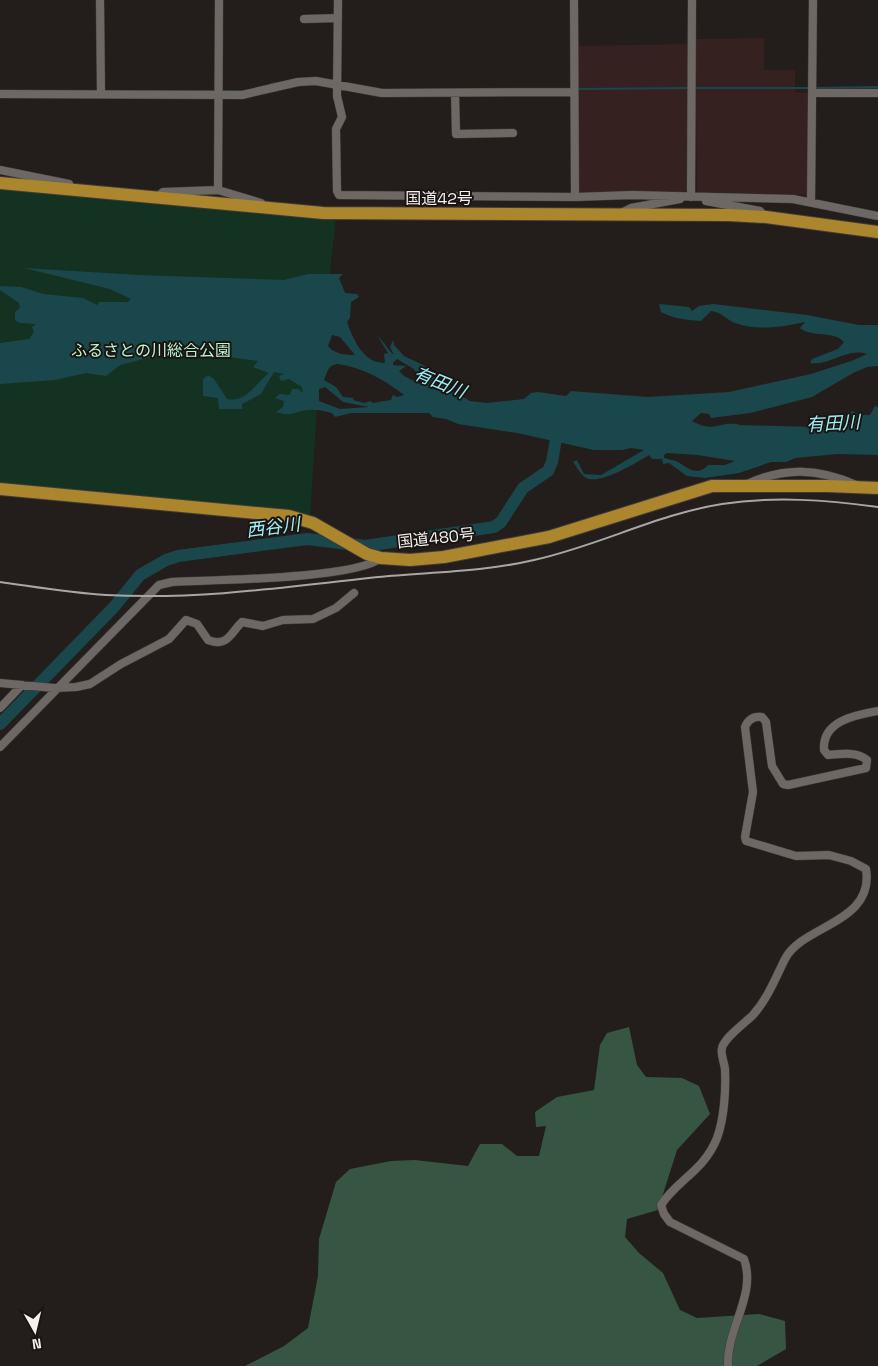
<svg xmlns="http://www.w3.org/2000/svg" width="878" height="1366" font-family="'Space Grotesk','Noto Sans JP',sans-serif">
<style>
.education{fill:#342120}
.green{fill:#143222}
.forest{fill:#365643}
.water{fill:#1a474b;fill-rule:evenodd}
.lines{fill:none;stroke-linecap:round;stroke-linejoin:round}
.stream{stroke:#1a474b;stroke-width:2}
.river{stroke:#1a474b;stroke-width:12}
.minor-casing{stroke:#403b39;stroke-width:9}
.trunk-casing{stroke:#403b39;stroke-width:14}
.minor{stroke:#6e6864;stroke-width:8}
.trunk{stroke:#ab862d;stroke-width:12}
.rail{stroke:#aaa6a3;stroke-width:2}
.labels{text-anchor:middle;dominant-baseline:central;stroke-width:4;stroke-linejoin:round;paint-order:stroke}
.street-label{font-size:16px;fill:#f3f0ed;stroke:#1a1512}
.park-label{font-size:16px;fill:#b8f5d0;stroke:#1a1512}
.water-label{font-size:18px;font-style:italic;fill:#9deef6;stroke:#1a1512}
</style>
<rect width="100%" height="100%" fill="#231e1b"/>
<path class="education" d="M764,38V70H795V92L808,93L809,195L697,192L695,39Z
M687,44V190L683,192L577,193V46Z"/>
<path class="green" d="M0,187L336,215L319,377L310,516L0,485Z"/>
<path class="forest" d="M629,1027L637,1065L646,1077L682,1078L699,1086L710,1114L677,1150L658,1210L627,1219L625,1237L639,1253L663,1273L680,1310L697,1318L759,1314L785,1321L786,1349L757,1366H245L284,1346L308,1328L318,1276L319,1239L336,1182L350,1169L391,1161L415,1160L468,1166L480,1144H502L517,1156H539L546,1126L536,1127L535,1112L557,1097L594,1090L600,1045L607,1033Z"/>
<path class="water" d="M24,268L139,275L284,280L308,274H343L339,278L345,293L357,294L359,297L351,302L350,318L347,322C353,339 363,363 385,363L384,354L388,353L377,335C384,342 388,350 394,355L390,347L393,340L394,345L404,356L425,366L431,375L454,392L470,401L486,403L524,399L531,393L538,392L566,396L571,391L648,397L729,392L811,374L854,360L867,354C847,347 830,366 810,363L812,359L838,349L844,342C833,330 812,338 800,328L805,322C783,327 756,331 735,323C725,319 722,312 711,311L701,321C687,320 674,319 661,312L659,304L689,307L692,311L699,306L713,304L807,315L859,325H878V366L867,367L853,373L812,397L750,413L711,418L709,414L701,413L692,421C716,434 719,420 740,425L812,427L835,422L853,411L858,415H870L875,406L878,407V455L838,454L795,458L786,462H771L739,473L705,478L687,476L669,463L663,464L662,459H652L649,455C636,463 600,485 586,478C580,474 577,467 573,462L577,460L584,474L601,475L644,450L631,448L622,450H594L517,433L458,424L446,419L433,417L429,413H351L335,417L332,413C324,411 316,409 307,410C292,412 294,417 276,412L283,407L284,401L275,398L280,394L290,395L292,389H298L303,393L302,387L289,379L281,381L279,376L284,374L274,372L261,394L242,404V409H219L218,398L203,396V379L208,375L214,379L227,399C246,403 256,383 269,373L253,367L258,361L202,353L204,349L190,353L183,349L120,365L106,376L86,373L55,380L0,384V343L29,339L34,332L32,327L36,324L20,323L15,320V312L20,308L19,303L0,290V286L21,287L44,294L83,298L97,305L99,302H128L131,299L110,289ZM332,335L340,337L355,355C345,355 334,354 328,346ZM397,359L414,369L422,385L404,376L399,371L406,366L393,365V363ZM337,364C362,367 385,380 404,395L397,397L393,395L391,400L372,403L371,401L364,403L353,400L354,398L343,397L336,387L324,380C328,371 327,366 337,364ZM325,387L343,402L369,407L340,409L319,401V389ZM667,453L698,455L735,461L725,465H708C696,478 688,467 676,461C672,460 668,459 664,458V455Z"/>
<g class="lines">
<path class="stream" d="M316,78L336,81
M271,84L311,78
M694,88H810
M814,88L878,87
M577,89L690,88
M62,91H98
M102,91H215
M220,91H243"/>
<path class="river" d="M0,724L114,607L140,575L166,560L178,556L307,539L365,546L494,527L501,522L523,488L548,471L552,462L558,427"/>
<g class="minor-casing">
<path id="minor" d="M100,0L101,94
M338,0L337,96L342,117L336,129L337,191L339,195L575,197L632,195L793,199L878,216
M574,0L575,197
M304,19L338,18
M455,93L456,134L513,133
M812,93H878
M0,94L242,95L298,82L316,81L382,93L574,92
M0,170L69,184
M218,190L219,0
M157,197L163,192L218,190L261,203
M691,197L692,0
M706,201L760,211L765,217
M811,202L813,0
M621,213L631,208L680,199
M747,484C784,467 818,468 856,485
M0,683L54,688L76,687L90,684L121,664L169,639L186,620L197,624L208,640C228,648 231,632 242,622L263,626L283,620L313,619L336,608L354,593
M0,708L22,685
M0,747L159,585L172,582C211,580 355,579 381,558
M728,1366C726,1329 757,1295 744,1259L670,1222L664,1214L661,1205C677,1180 704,1171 717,1138C724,1119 726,1091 725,1070C725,1064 720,1054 722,1048C724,1038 746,1022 753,1015C768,998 775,979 785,959C802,925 875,923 866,869L851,861L829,855L796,856L746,841L745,837L753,792L745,727C748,720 753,716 762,717L766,722L772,766L783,784L788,785L866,768L867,760C857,751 840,754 828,755L824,750C822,721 855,715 878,711"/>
</g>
<g class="trunk-casing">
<path id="trunk" d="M0,183L323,213L728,215L766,217L878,232
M0,489L289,516L313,523L367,554L381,558L410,560L444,557L549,537L712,486H828L878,488"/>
</g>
<use href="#minor" class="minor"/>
<use href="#trunk" class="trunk"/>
<path class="rail" d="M0,582C36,587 70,593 106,595C198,600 288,587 378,577C430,572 483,572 534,560C598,546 658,514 722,504C775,496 826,500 878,507"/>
</g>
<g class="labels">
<g class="street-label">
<text x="439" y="198">国道42号</text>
<text transform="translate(436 538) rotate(-6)">国道480号</text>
</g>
<g class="park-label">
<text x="151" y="350">ふるさとの川総合公園</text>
</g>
<g class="water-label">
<text transform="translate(440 382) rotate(22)">有田川</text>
<text transform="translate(833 423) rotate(-3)">有田川</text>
<text transform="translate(273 527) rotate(-7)">西谷川</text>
</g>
</g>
<g transform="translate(35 1331) rotate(172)" stroke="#1a1512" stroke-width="4" paint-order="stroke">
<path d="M0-4L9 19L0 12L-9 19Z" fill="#f3f0ed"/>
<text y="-8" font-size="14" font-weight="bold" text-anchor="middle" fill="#f3f0ed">N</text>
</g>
</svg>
